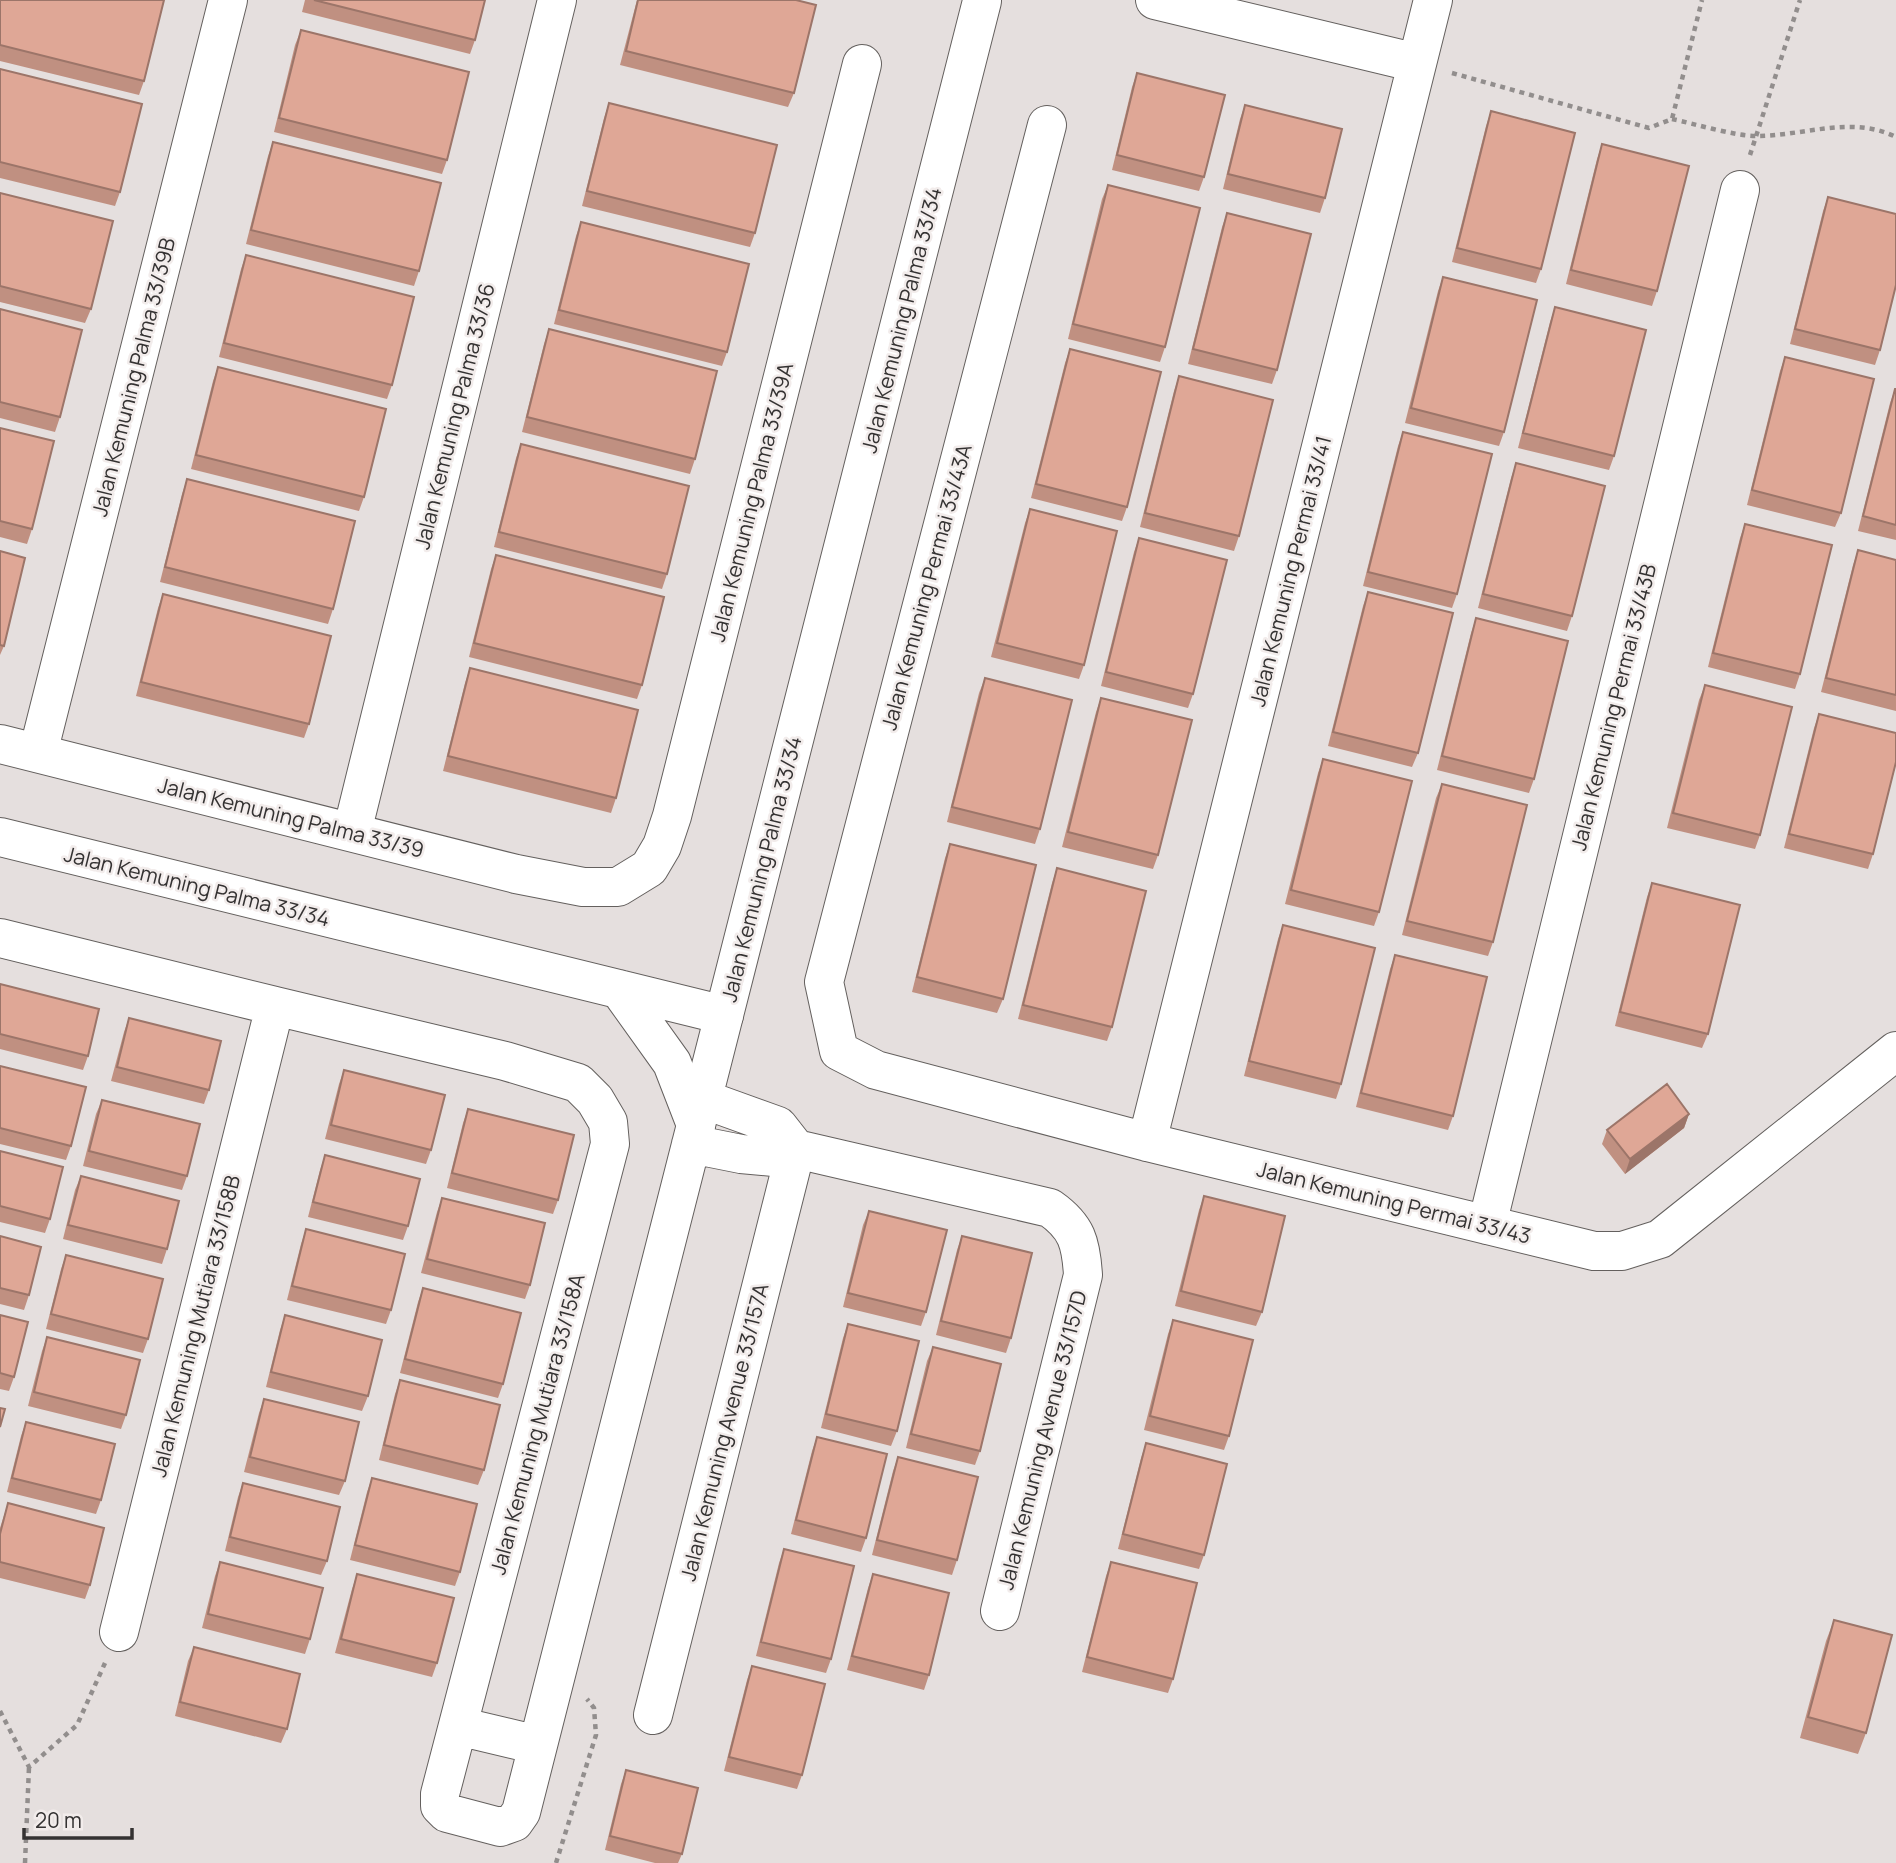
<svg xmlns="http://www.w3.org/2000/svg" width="1896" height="1863" font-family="Manrope,sans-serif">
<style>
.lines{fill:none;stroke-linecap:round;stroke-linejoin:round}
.minor-casing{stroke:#64605e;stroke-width:40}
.major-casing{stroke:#64605e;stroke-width:40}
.path{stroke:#928e8d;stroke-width:4.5;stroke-dasharray:5 5;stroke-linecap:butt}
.minor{stroke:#fff;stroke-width:38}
.major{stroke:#fff;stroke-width:38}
.wall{fill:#c09081}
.shaded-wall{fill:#9c7569}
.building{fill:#dfa796;stroke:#9c7569;stroke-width:2}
.labels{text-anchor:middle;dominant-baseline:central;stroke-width:5;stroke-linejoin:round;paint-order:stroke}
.street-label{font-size:21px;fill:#343232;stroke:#f2eceb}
</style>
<rect width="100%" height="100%" fill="#e5dfde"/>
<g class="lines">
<g class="minor-casing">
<path id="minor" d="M1155,0L1417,63
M1047,125L824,982L839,1051L876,1070L1147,1142L1594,1251H1622L1660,1239L1896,1051
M0,744L516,874L583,887H618L649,868L662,846L672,816L862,64
M38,753L228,0
M352,832L557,0
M0,938L275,1006L119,1632
M275,1006L505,1061L578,1083L595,1100L608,1122L610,1144L440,1794V1806L447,1813L500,1827L514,1822L521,1812L724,1015
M703,1099L778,1126L796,1149
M1147,1142L1433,0
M691,1144L741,1154L774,1157L796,1149L1050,1208C1077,1227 1081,1243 1083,1275L1000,1611
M1487,1225L1740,190
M653,1715L796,1149
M458,1726L538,1745"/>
</g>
<g class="major-casing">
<path id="major" d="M0,837L724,1015L982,1
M619,989L672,1063L696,1125"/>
</g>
<path class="path" d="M1452,73L1649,128L1672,119L1702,0
M1672,119C1695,124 1735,136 1757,136C1803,136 1852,115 1896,137
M1750,155L1800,0
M0,1711L29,1767L77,1725L105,1663
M25,1863L29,1767
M556,1863L596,1735L594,1708L587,1699"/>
<use href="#minor" class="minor"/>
<use href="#major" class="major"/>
</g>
<path class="wall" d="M0,0L144,81L139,95L0,61Z
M305,0H485L475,40L470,54L302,12Z
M637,0H796L794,93L788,107L620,65Z
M301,30L447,160L442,174L274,132L295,45Z
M0,69L120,192L115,206L0,178Z
M1137,73L1204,177L1199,191L1112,170L1132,87Z
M609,103L755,233L750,247L582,206L604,118Z
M1245,105L1325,198L1320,213L1223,189L1240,119Z
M1491,111L1541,269L1536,283L1452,262L1486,126Z
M273,142L419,271L414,286L246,244L268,156Z
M1602,144L1657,291L1652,306L1566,284L1597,159Z
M1108,185L1165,347L1160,362L1068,339L1102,199Z
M0,193L91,309L85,323L0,302Z
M1828,197L1880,350L1875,365L1790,344L1823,211Z
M1227,213L1277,370L1272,384L1188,364L1222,227Z
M581,222L727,352L722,366L554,324L576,236Z
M246,255L392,385L387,399L219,357L241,269Z
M1443,277L1504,432L1499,446L1405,423L1438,291Z
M1555,307L1614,456L1609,470L1518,448L1550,322Z
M0,309L60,417L55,432L0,418Z
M549,329L695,459L690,474L522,432L544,344Z
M1070,349L1127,507L1122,521L1031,498L1065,363Z
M1785,357L1841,513L1835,527L1747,505L1780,371Z
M218,367L364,497L359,511L191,469L213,381Z
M1179,376L1239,536L1234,551L1140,527L1174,391Z
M1895,389H1896V540L1858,531L1890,403Z
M0,428L32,529L27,544L0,537Z
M1403,432L1457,594L1452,608L1363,586L1398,446Z
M521,444L667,574L662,589L494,547L516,458Z
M1516,463L1572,616L1567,631L1478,608L1511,478Z
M187,479L333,609L328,624L160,582L182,494Z
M1030,509L1084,665L1079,679L991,657L1025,523Z
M1745,524L1800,674L1795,689L1708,667L1740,538Z
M1139,538L1193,694L1188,708L1101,686L1134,552Z
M1858,550L1896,560V711L1821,692L1853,565Z
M0,551L4,646L0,655Z
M496,555L642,685L637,699L469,657L491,569Z
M1368,592L1418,753L1412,767L1328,746L1363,606Z
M163,594L309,724L304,738L136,696L158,608Z
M1476,618L1534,779L1529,793L1437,770L1471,633Z
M470,668L616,798L611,813L443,771L465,683Z
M985,678L1040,829L1035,844L947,822L979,693Z
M1705,685L1760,835L1755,849L1667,828L1699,700Z
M1101,698L1158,855L1153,869L1062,847L1096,712Z
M1819,714L1873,854L1868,869L1784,848L1814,728Z
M1323,759L1379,912L1374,926L1285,904L1318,773Z
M1442,784L1493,942L1488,956L1402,935L1436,798Z
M950,844L1003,999L997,1013L912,992L945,858Z
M1057,868L1112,1027L1107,1041L1018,1019L1052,883Z
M1652,883L1708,1034L1702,1048L1615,1026L1647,897Z
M1283,925L1341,1084L1336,1099L1244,1076L1278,939Z
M1395,955L1453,1116L1448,1130L1356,1107L1390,969Z
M0,984L88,1056L83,1070L0,1049Z
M129,1018L209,1090L204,1104L111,1081L124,1032Z
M0,1066L71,1146L66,1160L0,1144Z
M344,1070L431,1150L426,1164L325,1139L339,1084Z
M102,1100L187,1176L182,1190L83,1166L96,1114Z
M468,1109L558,1200L553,1214L447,1188L463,1123Z
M1689,1114L1684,1128L1625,1174L1602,1144L1607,1130Z
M0,1151L50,1219L45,1233L0,1222Z
M325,1155L408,1226L403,1240L308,1217L320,1170Z
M81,1176L167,1249L162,1264L63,1239L75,1190Z
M1204,1196L1262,1312L1256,1326L1175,1306L1199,1210Z
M442,1198L530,1285L525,1299L421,1273L437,1212Z
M869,1211L926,1312L921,1326L843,1307L863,1225Z
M306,1229L391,1310L386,1324L287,1300L301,1244Z
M0,1236L29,1295L24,1310L0,1304Z
M962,1236L1011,1338L1006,1353L936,1335L957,1250Z
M66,1255L148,1339L143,1353L46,1329L61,1269Z
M423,1288L503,1384L498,1398L400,1373L418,1302Z
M0,1315L14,1377L9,1391L0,1389Z
M285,1315L368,1396L362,1411L266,1387L280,1330Z
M1173,1320L1229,1436L1224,1450L1144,1430L1168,1334Z
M848,1324L897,1431L891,1446L821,1428L843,1338Z
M47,1337L126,1415L121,1429L28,1406L42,1351Z
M933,1347L980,1451L975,1465L906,1448L927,1361Z
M400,1380L484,1470L478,1485L379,1460L395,1394Z
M264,1399L345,1481L339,1495L244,1472L259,1413Z
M26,1422L101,1500L96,1514L7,1492L21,1436Z
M817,1437L866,1538L861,1552L791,1534L812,1451Z
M1146,1443L1204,1555L1199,1569L1118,1549L1141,1458Z
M898,1457L957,1560L952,1575L872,1555L893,1471Z
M372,1478L460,1572L455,1586L350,1560L367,1492Z
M243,1483L327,1561L321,1575L225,1551L238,1497Z
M8,1503L90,1585L85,1599L0,1578V1528Z
M784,1549L831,1659L826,1673L756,1656L779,1563Z
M220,1562L310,1639L305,1654L202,1628L215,1576Z
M1111,1562L1173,1679L1168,1693L1082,1672L1106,1576Z
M357,1574L437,1663L432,1677L335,1653L352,1589Z
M873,1574L929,1675L924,1690L847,1670L868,1588Z
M1834,1620L1866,1733L1858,1754L1800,1738L1826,1641Z
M194,1647L287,1729L281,1743L175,1716L188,1661Z
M752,1666L802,1775L797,1789L724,1771L747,1680Z
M626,1770L682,1854L678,1863H655L605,1850L621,1784Z"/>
<path class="shaded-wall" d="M1689,1114L1684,1128L1625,1174L1630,1159Z"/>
<path class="building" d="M0,0H164L144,81L0,45Z
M314,0H485L475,40Z
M638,0H796L816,5L794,93L626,51Z
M301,30L469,72L447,160L279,118Z
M0,69L142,104L120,192L0,162Z
M1137,73L1225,95L1204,177L1117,155Z
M609,103L777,145L755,233L587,191Z
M1245,105L1342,129L1325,198L1228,174Z
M1491,111L1575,133L1541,269L1457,248Z
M273,142L441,183L419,271L251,230Z
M1602,144L1689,166L1657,291L1571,270Z
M1108,185L1200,208L1165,347L1073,324Z
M0,193L113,221L91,309L0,286Z
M1828,197L1896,214V285L1880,350L1795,329Z
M1227,213L1311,234L1277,370L1193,349Z
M581,222L749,264L727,352L559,310Z
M246,255L414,297L392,385L224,343Z
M1443,277L1537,300L1504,432L1411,408Z
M1555,307L1646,330L1614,456L1523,433Z
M0,309L82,330L60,417L0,402Z
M549,329L717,371L695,459L527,417Z
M1070,349L1161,372L1127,507L1036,484Z
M1785,357L1874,379L1841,513L1752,490Z
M218,367L386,409L364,497L196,455Z
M1179,376L1273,400L1239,536L1145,513Z
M1895,389H1896V525L1863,516Z
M0,428L54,441L32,529L0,521Z
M1403,432L1492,454L1457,594L1368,572Z
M521,444L689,486L667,574L499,532Z
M1516,463L1605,486L1572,616L1483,594Z
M187,479L355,521L333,609L165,567Z
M1030,509L1117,531L1084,665L997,643Z
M1745,524L1832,545L1800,674L1713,653Z
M1139,538L1227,560L1193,694L1106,672Z
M1858,550L1896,560V695L1826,678Z
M0,551L25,558L4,646L0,645Z
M496,555L664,597L642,685L474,643Z
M1368,592L1453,613L1418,753L1333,732Z
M163,594L331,636L309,724L141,682Z
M1476,618L1568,641L1534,779L1442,756Z
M470,668L638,710L616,798L448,756Z
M985,678L1072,700L1040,829L952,807Z
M1705,685L1792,707L1760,835L1673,813Z
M1101,698L1192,720L1158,855L1068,832Z
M1819,714L1896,733V762L1873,854L1789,834Z
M1323,759L1412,781L1379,912L1291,890Z
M1442,784L1527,805L1493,942L1407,921Z
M950,844L1036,865L1003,999L917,977Z
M1057,868L1146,891L1112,1027L1023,1005Z
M1652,883L1740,905L1708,1034L1620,1012Z
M1283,925L1375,948L1341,1084L1249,1061Z
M1395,955L1487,977L1453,1116L1361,1093Z
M0,984L99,1009L88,1056L0,1034Z
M129,1018L221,1041L209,1090L117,1067Z
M0,1066L86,1087L71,1146L0,1128Z
M344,1070L445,1095L431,1150L331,1125Z
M1667,1084L1689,1114L1630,1159L1607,1130Z
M102,1100L200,1124L187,1176L89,1151Z
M468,1109L574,1135L558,1200L452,1173Z
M0,1151L63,1167L50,1219L0,1206Z
M325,1155L420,1179L408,1226L313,1202Z
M81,1176L179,1201L167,1249L68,1225Z
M1204,1196L1285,1216L1262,1312L1181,1291Z
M442,1198L545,1223L530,1285L427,1259Z
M869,1211L947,1230L926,1312L848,1293Z
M306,1229L405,1254L391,1310L292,1286Z
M0,1236L41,1247L29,1295L0,1288Z
M962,1236L1032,1253L1011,1338L941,1321Z
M66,1255L163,1279L148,1339L51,1314Z
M423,1288L521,1313L503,1384L405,1359Z
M0,1315L28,1322L14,1377L0,1373Z
M285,1315L382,1340L368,1396L271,1372Z
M1173,1320L1253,1340L1229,1436L1150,1416Z
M848,1324L919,1341L897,1431L826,1414Z
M47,1337L140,1360L126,1415L34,1392Z
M933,1347L1001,1364L980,1451L911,1434Z
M400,1380L500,1405L484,1470L384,1445Z
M264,1399L359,1422L345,1481L250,1457Z
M0,1408L5,1409L0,1427Z
M26,1422L115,1444L101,1500L12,1478Z
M817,1437L887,1454L866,1538L796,1520Z
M1146,1443L1227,1464L1204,1555L1123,1534Z
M898,1457L978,1477L957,1560L877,1540Z
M372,1478L477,1504L460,1572L355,1545Z
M243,1483L340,1507L327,1561L230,1537Z
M8,1503L104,1528L90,1585L0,1562V1534Z
M784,1549L854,1566L831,1659L761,1642Z
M220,1562L323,1588L310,1639L208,1614Z
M1111,1562L1197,1583L1173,1679L1087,1657Z
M357,1574L454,1598L437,1663L341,1639Z
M873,1574L949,1593L929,1675L852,1656Z
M1834,1620L1892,1635L1866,1733L1808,1717Z
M194,1647L300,1674L287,1729L180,1702Z
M752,1666L825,1684L802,1775L729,1757Z
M626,1770L698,1788L682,1854L610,1836Z"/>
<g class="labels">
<g class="street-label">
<text transform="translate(901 320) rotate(-76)">Jalan Kemuning Palma 33/34</text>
<text transform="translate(133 377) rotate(-76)">Jalan Kemuning Palma 33/39B</text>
<text transform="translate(454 416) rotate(-76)">Jalan Kemuning Palma 33/36</text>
<text transform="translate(751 502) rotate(-76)">Jalan Kemuning Palma 33/39A</text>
<text transform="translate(1290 571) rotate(-76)">Jalan Kemuning Permai 33/41</text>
<text transform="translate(926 587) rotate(-75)">Jalan Kemuning Permai 33/43A</text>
<text transform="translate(1613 707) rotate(-76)">Jalan Kemuning Permai 33/43B</text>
<text transform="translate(291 817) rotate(14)">Jalan Kemuning Palma 33/39</text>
<text transform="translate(761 869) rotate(-76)">Jalan Kemuning Palma 33/34</text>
<text transform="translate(197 886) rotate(14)">Jalan Kemuning Palma 33/34</text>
<text transform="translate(1394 1202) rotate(14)">Jalan Kemuning Permai 33/43</text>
<text transform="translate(195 1326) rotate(-76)">Jalan Kemuning Mutiara 33/158B</text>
<text transform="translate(537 1424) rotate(-75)">Jalan Kemuning Mutiara 33/158A</text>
<text transform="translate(724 1432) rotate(-76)">Jalan Kemuning Avenue 33/157A</text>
<text transform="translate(1042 1440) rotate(-76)">Jalan Kemuning Avenue 33/157D</text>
</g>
</g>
<path d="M24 1828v10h108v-10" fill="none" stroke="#343232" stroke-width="3.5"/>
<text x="35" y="1828" font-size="21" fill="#343232" stroke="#f2eceb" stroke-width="5" paint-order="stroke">20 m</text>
</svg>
